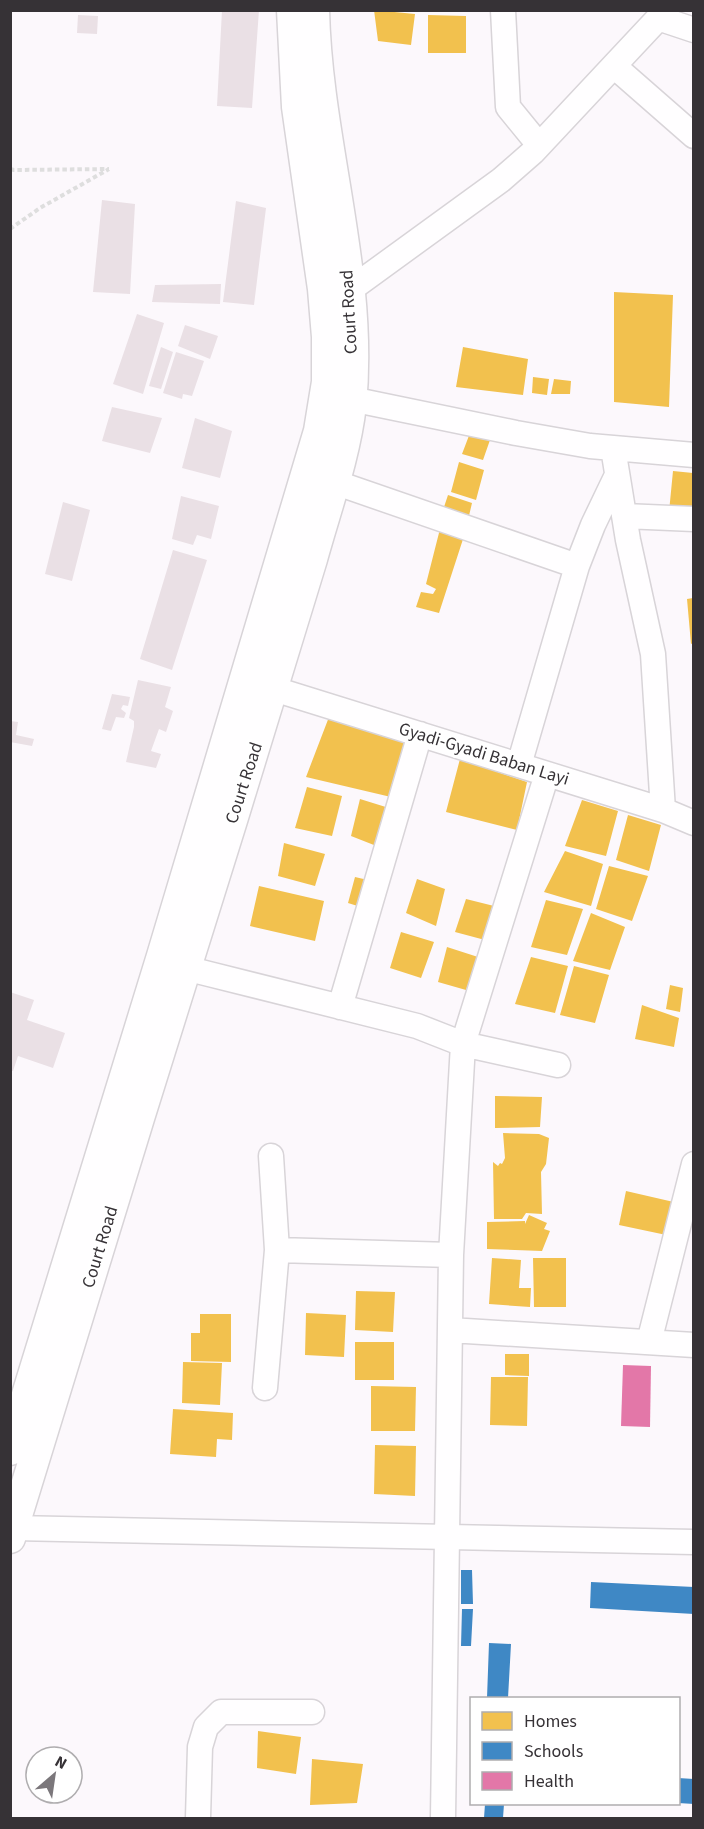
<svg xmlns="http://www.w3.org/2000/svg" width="704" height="1829" font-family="'Source Sans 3',sans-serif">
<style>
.homes{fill:#f2c14e}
.schools{fill:#3f88c5}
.health{fill:#e377a8}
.building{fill:#eae0e5}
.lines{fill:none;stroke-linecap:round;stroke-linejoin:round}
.minor-casing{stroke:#d8d4d8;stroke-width:27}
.major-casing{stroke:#d8d4d8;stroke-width:33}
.path{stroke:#dedede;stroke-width:4;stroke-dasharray:4.5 3;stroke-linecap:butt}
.minor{stroke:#fffeff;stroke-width:24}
.major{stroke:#fffeff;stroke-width:30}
.labels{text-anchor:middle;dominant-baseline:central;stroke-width:6;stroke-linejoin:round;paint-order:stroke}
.street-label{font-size:18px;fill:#363236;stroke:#fff}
</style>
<rect width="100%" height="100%" fill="#fcf8fc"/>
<path class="homes" d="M374,10L415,14L411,45L378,41Z
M428,15L466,16V53H428Z
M614,292L673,295L669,407L614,402Z
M463,347L528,359L523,395L456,387Z
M533,377L549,379L547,395L532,393Z
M554,379L571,381L570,394H551Z
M470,433L490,440L483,460L462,454Z
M459,462L484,470L476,500L451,492Z
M673,471L693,473V514L669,512Z
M448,495L472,503L468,520L442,513Z
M441,525L465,533L439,613L416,607L421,592L433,594L436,589L426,584Z
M693,598V643L691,644L687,599Z
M329,717L409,741L391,797L306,777Z
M460,759L527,782L517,830L446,812Z
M307,787L342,796L332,836L295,828Z
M360,799L389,808L379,847L351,836Z
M582,800L618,811L606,856L565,846Z
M628,815L661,825L649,871L616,860Z
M284,843L325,854L315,886L278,876Z
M565,851L603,864L591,906L544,892Z
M609,866L648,876L632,921L596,909Z
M355,877L372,881L364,908L348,903Z
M417,879L445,889L436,926L406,913Z
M259,886L324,901L315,941L250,926Z
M466,899L498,907L485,940L455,932Z
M546,900L583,909L567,955L531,947Z
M591,913L625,927L610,970L573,961Z
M401,932L434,942L421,978L390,968Z
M447,947L478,957L466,990L438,982Z
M531,957L568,966L555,1013L515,1004Z
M574,966L609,975L595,1023L560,1015Z
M670,985L683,988L680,1012L666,1009Z
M642,1005L679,1018L674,1047L635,1039Z
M495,1096L542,1097L540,1127L495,1128Z
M503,1133L539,1134L549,1138L546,1164L541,1172L542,1214L526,1213L522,1219H494L493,1162L498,1166L500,1163L502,1164L505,1158Z
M626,1191L678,1203L671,1236L619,1225Z
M529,1215L547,1223L544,1229L550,1231L542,1251L487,1249V1222L525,1221V1224Z
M492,1258L521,1260L519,1288H531L530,1307L489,1304Z
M533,1258H566V1307H534Z
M356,1291L395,1292L393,1332L355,1330Z
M306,1313L346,1315L344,1357L305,1355Z
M200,1314H231V1362L191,1361V1333H200Z
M355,1342H394V1380H355Z
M505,1354H529V1376L505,1375Z
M183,1362L222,1363L220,1405L182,1403Z
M491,1377H528L527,1426L490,1425Z
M371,1386L416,1387L415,1431H371Z
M173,1409L233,1413L232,1440L217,1439L216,1457L170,1454Z
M375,1445L416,1446L415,1496L374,1494Z
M258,1731L301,1737L296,1774L257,1768Z
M312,1759L363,1764L357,1803L310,1805Z"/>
<path class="schools" d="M461,1570H472L473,1604H461Z
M591,1582L694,1587V1614L590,1608Z
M462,1609H473L471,1646H461Z
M489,1643L511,1644L508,1698H487Z
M678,1778L694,1779V1804L678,1803Z
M485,1804H504L503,1818H484Z"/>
<path class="health" d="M623,1365L651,1366L650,1427L621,1426Z"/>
<path class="building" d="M222,10H259L252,108L217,106Z
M78,15L98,16L97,34L77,33Z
M102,200L135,204L130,294L93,292Z
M236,201L266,208L254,305L223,302Z
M221,284L220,304L152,302L155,285Z
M137,314L164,323L143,394L113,384Z
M185,325L218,336L210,359L178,346Z
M161,347L173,352L161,389L149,386Z
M176,352L204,361L192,396L183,394L182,399L163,393Z
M112,407L162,418L150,453L102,441Z
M195,418L232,431L220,478L182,468Z
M181,496L219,506L211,539L197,535L193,545L172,539Z
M63,502L90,510L72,581L45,574Z
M173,550L207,560L172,670L140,659Z
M138,680L171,687L165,707L173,711L166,732L159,729L151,751L161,754L156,768L126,762L134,727V721L129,718Z
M112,694L130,697L128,706L123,705L121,709L126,713L124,718L116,717L111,731L102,729Z
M10,721L18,722L16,735L34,739L32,746L10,742Z
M10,992L34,1000L27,1020L65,1033L53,1068L18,1056L13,1071L10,1070Z"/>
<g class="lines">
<g class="minor-casing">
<path id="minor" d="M503,10L508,107L539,145
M658,18L694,30
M614,66L694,136
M351,289L501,180L533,152L666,10
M351,399L516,433L590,446L694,455
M613,448L628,540L653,654L663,810
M334,482L577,566
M624,516L694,519
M274,689L663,810L694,823
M519,765L577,566L593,525L617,475
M547,774L463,1044L558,1065
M185,968L417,1026L463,1044L451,1255L443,1818
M340,1007L420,734
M277,1250L451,1255
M450,1330L694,1345
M649,1342L694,1164
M265,1388L277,1250L271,1156
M13,1528L694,1542
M198,1818L200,1747L206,1727L221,1712H312"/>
</g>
<g class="major-casing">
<path id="major" d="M10,1450L162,956L319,431L327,382V337L323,289L297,107L292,10
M10,1538C84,1297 157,1057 233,817C260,731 286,645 312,559C326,508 345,457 351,405C364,272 317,143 314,10"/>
</g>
<path class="path" d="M10,169L14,170L109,169
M10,229L40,208L109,169"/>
<use href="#minor" class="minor"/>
<use href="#major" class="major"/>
</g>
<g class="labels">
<g class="street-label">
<text transform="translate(349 312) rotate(-93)">Court Road</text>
<text transform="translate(484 754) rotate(17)">Gyadi-Gyadi Baban Layi</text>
<text transform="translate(244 783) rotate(-72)">Court Road</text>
<text transform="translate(100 1247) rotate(-73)">Court Road</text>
</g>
</g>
<rect width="704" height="1829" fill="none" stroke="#363236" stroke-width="24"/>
<rect x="470" y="1697" width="210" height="108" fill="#ffffff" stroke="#afadaf" stroke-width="1.5"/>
<rect x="482" y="1712" width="30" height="18" fill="#f2c14e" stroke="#afadaf" stroke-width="1.5"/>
<text x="524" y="1727" font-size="18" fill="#363236">Homes</text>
<rect x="482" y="1742" width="30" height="18" fill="#3f88c5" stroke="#afadaf" stroke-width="1.5"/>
<text x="524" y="1757" font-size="18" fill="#363236">Schools</text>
<rect x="482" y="1772" width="30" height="18" fill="#e377a8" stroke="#afadaf" stroke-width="1.5"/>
<text x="524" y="1787" font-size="18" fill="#363236">Health</text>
<g transform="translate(54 1775) rotate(29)"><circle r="28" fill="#ffffff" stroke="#afadaf" stroke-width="1.5"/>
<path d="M0-4.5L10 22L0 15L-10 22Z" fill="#7b777b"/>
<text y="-9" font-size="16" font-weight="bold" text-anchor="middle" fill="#363236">N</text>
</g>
</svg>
